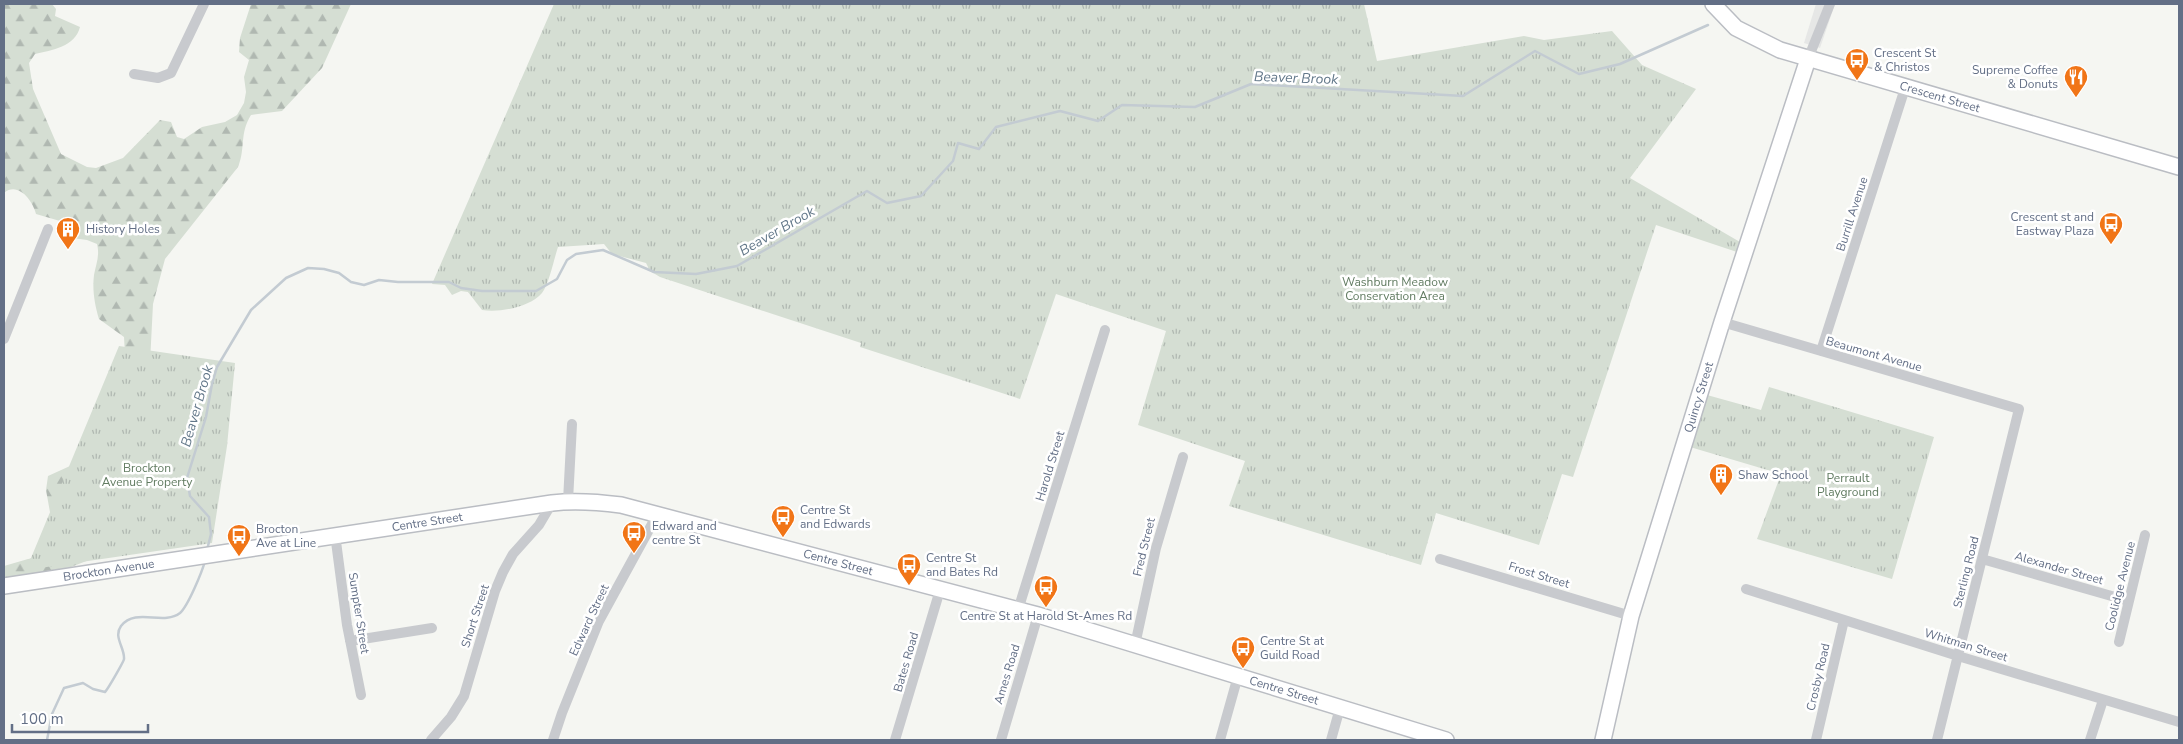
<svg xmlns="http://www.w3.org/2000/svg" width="2183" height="744" font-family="'Nunito Sans',sans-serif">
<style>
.built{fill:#e6e7e6}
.forest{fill:url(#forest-firs)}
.park{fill:url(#park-tufts)}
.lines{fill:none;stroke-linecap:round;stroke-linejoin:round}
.stream{stroke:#c3cbd2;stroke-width:2.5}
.secondary-casing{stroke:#babdc3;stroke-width:18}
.minor{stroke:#c8cace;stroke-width:10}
.secondary{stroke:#fff;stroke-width:15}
.labels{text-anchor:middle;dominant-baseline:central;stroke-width:5;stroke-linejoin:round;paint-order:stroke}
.poi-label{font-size:12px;fill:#636f86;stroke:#fff;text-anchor:start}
.street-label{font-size:12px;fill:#636f86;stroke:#fff}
.park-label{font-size:12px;fill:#627c62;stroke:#fff}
.water-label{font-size:14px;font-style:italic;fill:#63788a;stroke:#fff}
</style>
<defs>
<pattern id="forest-firs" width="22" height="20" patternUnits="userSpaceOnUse" patternTransform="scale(1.25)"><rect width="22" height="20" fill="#d5ded3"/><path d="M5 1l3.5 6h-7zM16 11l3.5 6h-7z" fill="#b0b8b1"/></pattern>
<pattern id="park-tufts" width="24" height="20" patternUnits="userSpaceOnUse" patternTransform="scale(1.25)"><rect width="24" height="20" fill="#d5ded3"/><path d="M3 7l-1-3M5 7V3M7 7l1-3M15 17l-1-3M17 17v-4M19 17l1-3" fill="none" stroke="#b0b8b1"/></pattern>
</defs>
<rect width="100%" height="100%" fill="#f5f6f2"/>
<path class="built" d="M1816,4H1835L1820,48L1804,43Z"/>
<path class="forest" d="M4,4H52L56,9L55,16L80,27C75,47 52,50 35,54L29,63L33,89L61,154L87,167L96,168L123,158L160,120L171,122L177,137L184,139L202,127L225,122L237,115L244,103L246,92L244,77L249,60L239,52L240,38L251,4H351L322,68L282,111L251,115C239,134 246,148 238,167L165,259L153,304L149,382L89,560L71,567L4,578V566L28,559L48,556L55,540L46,490L48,476L81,461L126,373L124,337L99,319C95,306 92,290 94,275C96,264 100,256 97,244L87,240L57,236L60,221L36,214C33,201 18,181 4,193Z"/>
<path class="park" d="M554,4H1364L1377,61L1524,36L1544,40L1612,31L1642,65L1696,89L1630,178L1740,242L1737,252L1656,225L1573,477L1562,474L1539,545L1436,513L1421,565L1229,506L1245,461L1138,425L1166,331L1056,294L1020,399L860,347L861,343L660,277L650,271L646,263L612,254L604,244L558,247C554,259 549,284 542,293C530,307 500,313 482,310L468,292L461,291L452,295L445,285L432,284Z
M119,346L235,363L227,446L212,543L26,570Z
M1769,387L1934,437L1892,579L1757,539L1781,474L1690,447L1707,395L1761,410Z"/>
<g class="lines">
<path class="stream" d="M207,550L211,534L209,517L190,496L187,478L206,417L212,384L217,367L251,310L286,278L308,268L324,269L339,273L351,282L364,285L379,280L398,282H449L461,288L482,291H536L557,279L567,260L576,254L603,250L654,272L696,274L737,266L867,191L887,203L921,196L953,161L958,143L979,149L996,127L1060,111L1098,121L1122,105L1195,107L1251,84L1463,96L1535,51L1579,74L1620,64L1708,25
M47,740L52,714L64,688L83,683L93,689L105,692C108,689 124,661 124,659C125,648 113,637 121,626C136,607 163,626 180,613C188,606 202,572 205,561"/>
<g class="secondary-casing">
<g id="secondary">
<path id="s1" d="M1713,4L1736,28L1780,50L2179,167"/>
<path id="s2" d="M4,586L552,503C576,500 598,502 621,505L1038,615L1446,740"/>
<path id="s3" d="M1603,740L1631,616L1722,322L1808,59"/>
</g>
</g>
<path class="minor" d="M1808,59L1830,4
M134,74L158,78L171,73L204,4
M1722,322L2019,409L1937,740
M4,339L48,229
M1821,351L1906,85
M568,501L572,424
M335,534L347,625L361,695
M1440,559L1631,616
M1982,559L2129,601
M1746,589L1958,656L2179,722
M1018,610L1105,330
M350,641L432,628
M2119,642L2145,535
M1135,645L1156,548L1183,457
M431,740L451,717L464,696L495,591L503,572L513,554L539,525L552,503
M553,740L562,713L599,621L657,515
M895,740L940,590
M1001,740L1038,615
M1220,740L1238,676
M1331,740L1340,708
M1816,740L1844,620
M2090,740L2103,700"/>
<use href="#secondary" class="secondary"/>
</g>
<defs>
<g id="bus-pin" transform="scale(1.25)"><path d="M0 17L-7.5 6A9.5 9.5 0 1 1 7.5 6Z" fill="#f17517" stroke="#fff"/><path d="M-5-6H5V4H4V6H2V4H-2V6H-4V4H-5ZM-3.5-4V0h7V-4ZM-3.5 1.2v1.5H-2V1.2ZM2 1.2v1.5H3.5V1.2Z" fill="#fff"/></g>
<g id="restaurant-pin" transform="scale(1.25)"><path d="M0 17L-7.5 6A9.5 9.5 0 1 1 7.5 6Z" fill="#f17517" stroke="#fff"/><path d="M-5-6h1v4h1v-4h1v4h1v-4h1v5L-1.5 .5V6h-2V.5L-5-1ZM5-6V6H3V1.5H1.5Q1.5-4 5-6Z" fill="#fff"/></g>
<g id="building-pin" transform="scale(1.25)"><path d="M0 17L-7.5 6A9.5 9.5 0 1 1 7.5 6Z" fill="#f17517" stroke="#fff"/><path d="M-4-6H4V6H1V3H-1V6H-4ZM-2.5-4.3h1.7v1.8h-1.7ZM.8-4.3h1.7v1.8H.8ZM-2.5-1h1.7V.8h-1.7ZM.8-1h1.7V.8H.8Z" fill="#fff"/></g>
</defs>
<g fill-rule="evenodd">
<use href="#bus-pin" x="1857" y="60"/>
<use href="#restaurant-pin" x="2076" y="77"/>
<use href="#bus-pin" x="2111" y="224"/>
<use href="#building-pin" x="68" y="229"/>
<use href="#building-pin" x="1721" y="475"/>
<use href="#bus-pin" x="783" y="517"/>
<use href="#bus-pin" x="634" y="533"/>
<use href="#bus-pin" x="239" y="536"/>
<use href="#bus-pin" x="909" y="565"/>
<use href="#bus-pin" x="1046" y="587"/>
<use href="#bus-pin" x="1243" y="648"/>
</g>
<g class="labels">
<g class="poi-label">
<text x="1874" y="53">Crescent St<tspan x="1874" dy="14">&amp; Christos</tspan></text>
<text x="2058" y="70" text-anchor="end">Supreme Coffee<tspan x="2058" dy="14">&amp; Donuts</tspan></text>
<text x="2094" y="217" text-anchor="end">Crescent st and<tspan x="2094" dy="14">Eastway Plaza</tspan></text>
<text x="86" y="229">History Holes</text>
<text x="1738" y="475">Shaw School</text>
<text x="800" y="510">Centre St<tspan x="800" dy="14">and Edwards</tspan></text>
<text x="652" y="526">Edward and<tspan x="652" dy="14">centre St</tspan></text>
<text x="256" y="529">Brocton<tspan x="256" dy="14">Ave at Line</tspan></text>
<text x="926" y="558">Centre St<tspan x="926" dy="14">and Bates Rd</tspan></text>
<text x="1046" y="616" text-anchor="middle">Centre St at Harold St-Ames Rd</text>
<text x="1260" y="641">Centre St at<tspan x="1260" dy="14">Guild Road</tspan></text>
</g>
<g class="street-label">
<text stroke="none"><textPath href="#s1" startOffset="249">Crescent Street</textPath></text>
<text transform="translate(1852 214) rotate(-72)">Burrill Avenue</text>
<text transform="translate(1874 354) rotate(16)">Beaumont Avenue</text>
<text stroke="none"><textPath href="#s3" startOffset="356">Quincy Street</textPath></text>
<text transform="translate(1050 466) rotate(-73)">Harold Street</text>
<text stroke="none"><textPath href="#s2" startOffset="428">Centre Street</textPath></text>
<text transform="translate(1144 547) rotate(-76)">Fred Street</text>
<text stroke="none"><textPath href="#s2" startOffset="848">Centre Street</textPath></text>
<text transform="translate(2059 568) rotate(16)">Alexander Street</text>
<text stroke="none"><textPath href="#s2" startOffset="106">Brockton Avenue</textPath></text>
<text transform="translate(1966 572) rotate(-76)">Sterling Road</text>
<text transform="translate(1539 575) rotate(17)">Frost Street</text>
<text transform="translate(2120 586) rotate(-76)">Coolidge Avenue</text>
<text transform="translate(359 613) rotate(81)">Sumpter Street</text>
<text transform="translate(475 616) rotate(-72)">Short Street</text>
<text transform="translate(589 620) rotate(-65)">Edward Street</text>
<text transform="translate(1966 645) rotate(17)">Whitman Street</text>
<text transform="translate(906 662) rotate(-74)">Bates Road</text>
<text transform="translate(1007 674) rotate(-73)">Ames Road</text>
<text transform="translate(1818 677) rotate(-77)">Crosby Road</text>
<text stroke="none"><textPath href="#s2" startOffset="1312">Centre Street</textPath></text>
</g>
<g class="park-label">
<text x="1395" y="282">Washburn Meadow<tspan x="1395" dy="14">Conservation Area</tspan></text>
<text x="147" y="468">Brockton<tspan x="147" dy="14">Avenue Property</tspan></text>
<text x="1848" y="478">Perrault<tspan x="1848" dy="14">Playground</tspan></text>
</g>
<g class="water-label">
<text transform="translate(1296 78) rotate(2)">Beaver Brook</text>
<text transform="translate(777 231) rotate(-30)">Beaver Brook</text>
<text transform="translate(197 406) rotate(-74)">Beaver Brook</text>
</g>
</g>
<rect width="2183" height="744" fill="none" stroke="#636f86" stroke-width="10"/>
<path d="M12 724v8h136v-8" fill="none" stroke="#636f86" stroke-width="2.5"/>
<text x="20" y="724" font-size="15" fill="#636f86" stroke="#ffffff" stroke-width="4" paint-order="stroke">100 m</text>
</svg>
